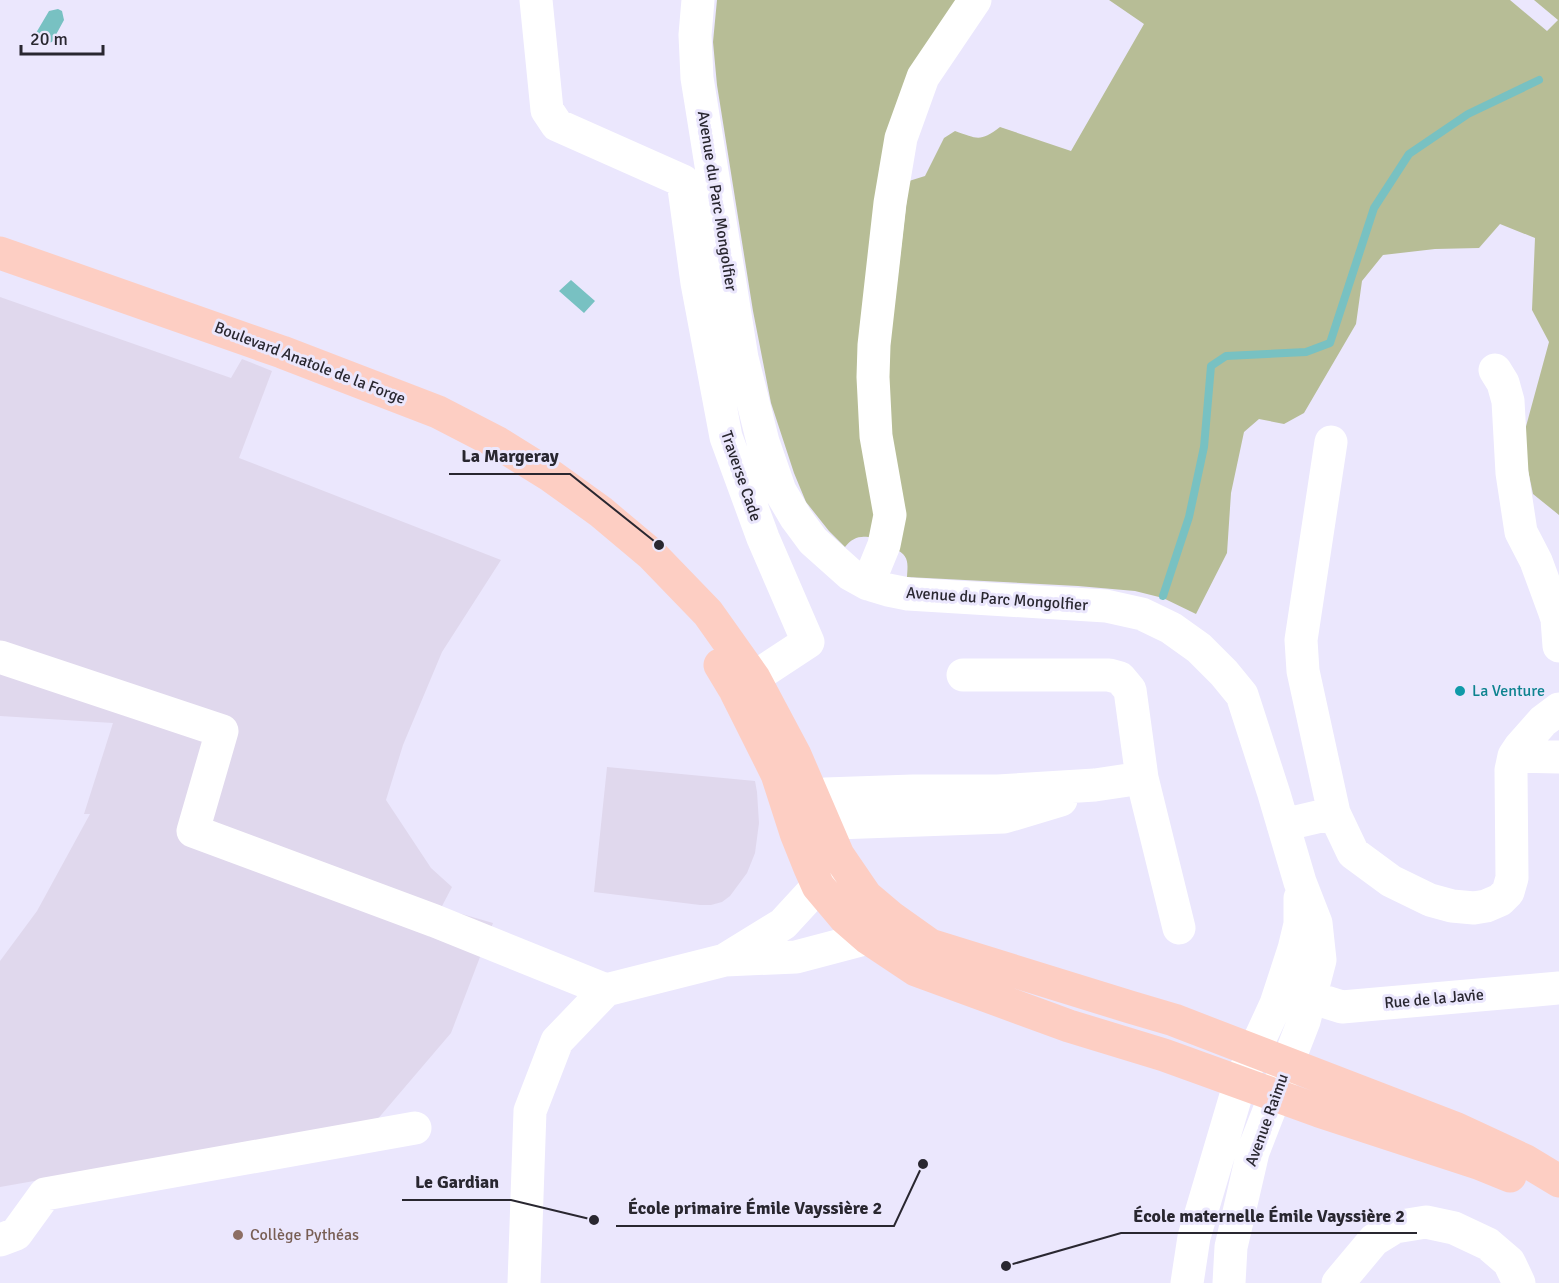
<svg xmlns="http://www.w3.org/2000/svg" width="1559" height="1283" font-family="Signika,sans-serif">
<style>
.industrial{fill:#e0d8ed}
.green{fill:#b7bd96}
.water{fill:#78c1c2}
.lines{fill:none;stroke-linecap:round;stroke-linejoin:round}
.stream{stroke:#78c1c2;stroke-width:8}
.minor{stroke:#fff;stroke-width:33}
.major{stroke:#fdcec3;stroke-width:33}
.culture-dot{fill:#0f9aa8;stroke:#ebe7fd;stroke-width:2}
.education-dot{fill:#8d6e63;stroke:#ebe7fd;stroke-width:2}
.labels{text-anchor:middle;dominant-baseline:central;stroke-width:6;stroke-linejoin:round;paint-order:stroke}
.street-label{font-size:16px;fill:#292730;stroke:#ebe7fd}
.culture-label{font-size:16px;fill:#0d838f;stroke:#ebe7fd;text-anchor:start}
.education-label{font-size:16px;fill:#785e54;stroke:#ebe7fd;text-anchor:start}
.leader{fill:none;stroke:#292730;stroke-width:2}
.callout-dot{fill:#292730;stroke:#ebe7fd;stroke-width:2}
.callout-label{font-size:18px;text-anchor:middle;font-weight:bold;fill:#292730;stroke:#ebe7fd;stroke-width:6;stroke-linejoin:round;paint-order:stroke}
</style>
<rect width="100%" height="100%" fill="#ebe7fd"/>
<path class="industrial" d="M0,297L231,378L242,359L272,371L239,458L501,560L442,652L403,745L386,800L431,868L452,887L441,908L493,923L451,1033L376,1121L0,1187V961L37,911L90,814H84L113,723L0,716Z
M607,767L755,781L757,792L759,823L755,853L747,873L730,896L722,902L711,905H700L594,892Z"/>
<path class="green" d="M717,0H963L917,72L877,481L873,538C861,535 853,537 845,547L829,531L806,502L794,473L771,403L753,311L717,85L713,42Z
M1109,0H1510L1547,31L1558,20L1534,0H1559V515L1533,494L1522,441L1549,342L1532,310L1535,238L1500,224L1479,248L1435,249L1383,255L1362,281L1356,324L1304,413L1284,424L1259,419L1244,432L1231,493L1227,553L1196,614L1163,598L1135,591L1078,586L907,577C908,561 909,556 894,548L883,400L909,181L925,176L944,138L955,131C978,139 980,142 1000,127L1071,151L1144,24Z"/>
<path class="water" d="M58,9L62,11L64,20L52,42L43,44L39,41L36,33L49,11Z
M571,280L595,301L584,313L559,291Z"/>
<g class="lines">
<path class="stream" d="M1163,596L1189,517L1204,447L1211,366L1226,356L1306,352L1330,343L1374,208L1409,154L1468,114L1539,80"/>
<path class="minor" d="M536,0L547,110L557,125L683,181L697,283L726,437L763,538L808,642L735,690
M698,0L695,35L697,78L742,358L763,442L780,491L796,518L813,541L850,574L868,584L888,590L908,594L1106,606L1142,614L1171,628L1199,648L1224,673L1242,695L1274,794L1300,882L1316,923L1320,960L1304,1021L1253,1152L1231,1247L1229,1283
M1495,370L1503,383L1508,401L1512,473L1521,532L1536,561L1554,610L1557,619L1559,646
M1331,442L1301,640L1303,671L1334,813
M868,584L884,545L890,515L876,436L873,377L874,345L890,203L901,138L923,77L975,0
M0,657L222,731L193,831L435,921L606,990
M963,675H1109L1120,678L1130,690L1142,778L1179,928
M1514,756L1559,757
M787,803L825,794L913,791H998L1095,785L1142,778
M1283,825L1334,813L1353,853L1391,881L1430,900L1452,906L1474,908L1486,906L1500,900L1508,892L1512,878L1511,770L1514,756L1520,747L1543,721L1559,709
M798,833L836,823L1004,817L1061,800
M726,959L783,924L818,886L842,872
M1310,997L1342,1007L1559,988
M0,1240L16,1234L45,1194L415,1128
M524,1283L530,1111L557,1041L606,990L725,960L796,957L868,938L887,922
M1187,1283L1194,1237L1240,1082L1276,1004L1294,949L1300,924V898
M1338,1283L1374,1240L1395,1227L1426,1222L1454,1228L1488,1244L1509,1262L1519,1283"/>
<path class="major" d="M0,253L282,352L438,412L498,443L551,476L601,512L651,554L708,613L754,678L795,755L838,855L866,896L892,918L930,945L1130,1007L1174,1020L1457,1129L1526,1161L1559,1181
M720,665L735,690L777,774L796,833L810,868L818,886L845,918L868,938L916,970L1069,1026L1164,1055L1319,1111L1478,1163L1510,1176"/>
</g>
<circle class="culture-dot" cx="1460" cy="691" r="6"/>
<circle class="education-dot" cx="238" cy="1235" r="6"/>
<g class="labels">
<g class="street-label">
<text transform="translate(717 201) rotate(81)">Avenue du Parc Mongolfier</text>
<text transform="translate(310 363) rotate(21)">Boulevard Anatole de la Forge</text>
<text transform="translate(741 476) rotate(71)">Traverse Cade</text>
<text transform="translate(997 599) rotate(4)">Avenue du Parc Mongolfier</text>
<text transform="translate(1434 999) rotate(-5)">Rue de la Javie</text>
<text transform="translate(1267 1120) rotate(-70)">Avenue Raimu</text>
</g>
<g class="culture-label">
<text x="1472" y="691">La Venture</text>
</g>
<g class="education-label">
<text x="250" y="1235">Collège Pythéas</text>
</g>
</g>
<path class="leader" d="M659 545L570 474H449M594 1220L511 1200H402M923 1164L894 1226H616M1006 1266L1121 1233H1417"/>
<g class="callout-dot">
<circle cx="659" cy="545" r="6"/>
<circle cx="594" cy="1220" r="6"/>
<circle cx="923" cy="1164" r="6"/>
<circle cx="1006" cy="1266" r="6"/>
</g>
<g class="callout-label">
<text x="510" y="462">La Margeray</text>
<text x="457" y="1188">Le Gardian</text>
<text x="755" y="1214">École primaire Émile Vayssière 2</text>
<text x="1269" y="1222">École maternelle Émile Vayssière 2</text>
</g>
<path d="M21 45v9h82v-9" fill="none" stroke="#292730" stroke-width="3"/>
<text x="30" y="45" font-size="18" fill="#292730" stroke="#ebe7fd" stroke-width="4.5" paint-order="stroke">20 m</text>
</svg>
